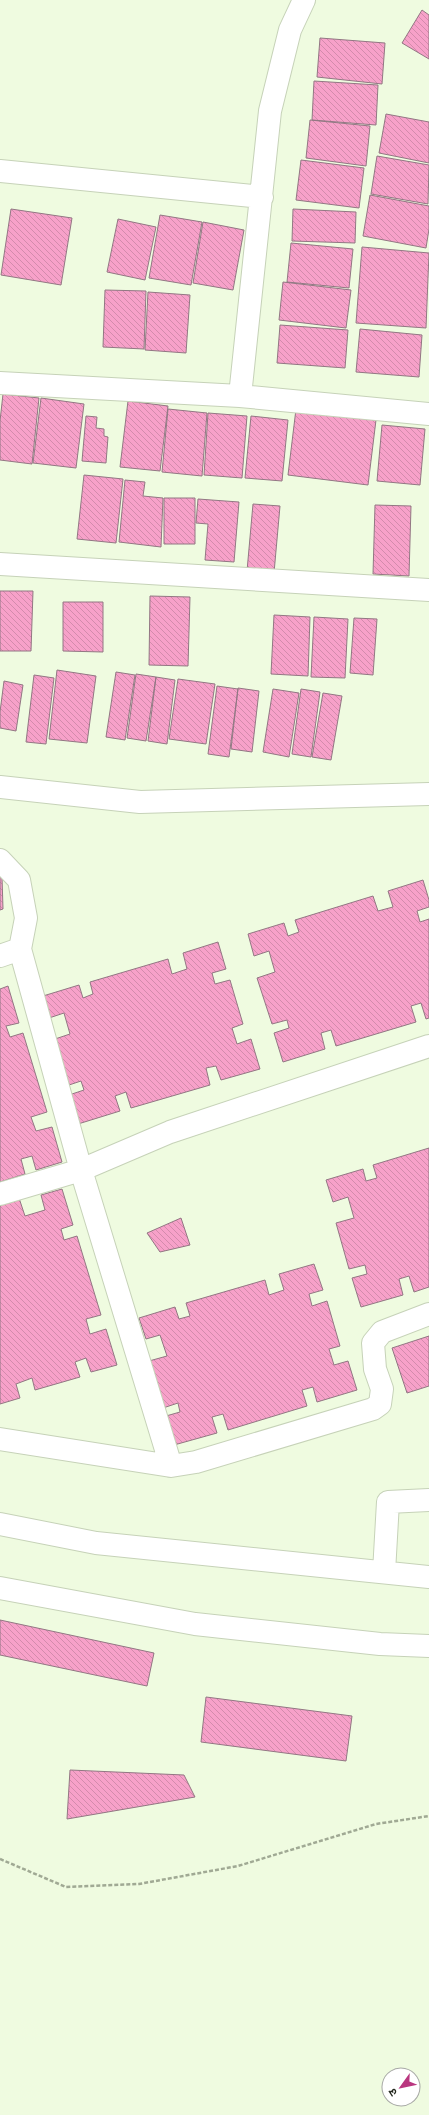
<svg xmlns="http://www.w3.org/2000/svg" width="429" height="2115" font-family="Montserrat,'Noto Sans Devanagari',sans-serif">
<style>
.building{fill:url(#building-back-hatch);stroke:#927783}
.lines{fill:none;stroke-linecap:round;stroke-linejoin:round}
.minor-casing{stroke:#c6d2b8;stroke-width:24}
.path{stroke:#a0a994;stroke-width:2.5;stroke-dasharray:4 2;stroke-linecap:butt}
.minor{stroke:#fff;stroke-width:22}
</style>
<defs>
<pattern id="building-back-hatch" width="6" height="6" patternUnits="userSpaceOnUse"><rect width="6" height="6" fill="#f7a1c9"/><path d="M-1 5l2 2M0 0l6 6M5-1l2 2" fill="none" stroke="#d38bac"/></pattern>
</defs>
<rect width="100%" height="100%" fill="#effbe0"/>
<path class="building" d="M422,10L429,15V59L402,43Z
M320,38L385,43L382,84L317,77Z
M314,81L378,85L376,125L312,120Z
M386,114L429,122V163L379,153Z
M310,120L370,126L366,166L306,158Z
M377,156L429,165L428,204L371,194Z
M301,160L364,168L359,208L296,200Z
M370,195L429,206V229L426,248L363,236Z
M11,209L72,218L61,285L1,275Z
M293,209L356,212L355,243L292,241Z
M160,215L202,222L191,285L149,278Z
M118,219L156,227L145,280L107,272Z
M203,222L244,230L233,290L193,283Z
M291,243L353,249L349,288L287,282Z
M362,247L429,253L426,328L356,323Z
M283,282L351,290L346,328L279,320Z
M105,290L146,291L144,349L103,347Z
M148,292L190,295L186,353L145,350Z
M280,325L348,330L345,368L277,363Z
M360,329L422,335L419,377L356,372Z
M3,394L39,398L32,464L0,460V421Z
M41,398L84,404L76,468L33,463Z
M128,401L168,406L160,471L120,467Z
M168,409L207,413L202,476L162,472Z
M296,409L376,420L368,485L288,475Z
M208,413L247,416L242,478L204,475Z
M86,416L97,417L96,428L104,429V436L108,437L106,463L82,461Z
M251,416L288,420L282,481L245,478Z
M382,425L425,429L420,485L377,481Z
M84,475L123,479L116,543L77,539Z
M125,480L145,482L143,496L163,498L161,547L119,542Z
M164,498H195V544H164Z
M198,499L239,502L234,562L205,560L208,524L196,523Z
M253,504L280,506L274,573L247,571Z
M375,505L411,506L409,576L373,574Z
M0,591H33L31,651H0Z
M150,596L190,597L188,666L149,665Z
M63,602H103V652L63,651Z
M274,615L310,617L308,676L271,674Z
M314,617L348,619L345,678L311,677Z
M354,618L377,619L373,675L350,673Z
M57,670L96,676L87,743L49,739Z
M116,672L135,675L125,740L106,737Z
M136,674L156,677L146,741L127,738Z
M34,675L54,678L46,744L26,742Z
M156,677L175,680L167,744L148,741Z
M178,679L215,684L206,744L169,739Z
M4,681L23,685L16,731L0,728V712Z
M217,686L238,689L229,757L208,754Z
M238,688L259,691L252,752L231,749Z
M273,689L299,693L289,757L263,752Z
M301,689L320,692L311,757L292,754Z
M323,693L342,696L331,760L312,757Z
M0,877H2L3,909L0,910Z
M423,880L429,900V907L417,911L420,922L429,919V1018L426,1019L421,1003L411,1006L416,1022L336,1046L331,1030L321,1033L325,1049L283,1062L274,1033L289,1028L287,1020L272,1024L257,978L275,972L269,951L254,956L248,934L284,923L288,936L299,932L295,920L373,896L378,911L393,907L388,891Z
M218,942L226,969L212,973L215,984L230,980L243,1024L232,1028L237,1044L251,1039L260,1069L221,1080L216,1066L206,1068L210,1085L131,1108L126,1092L115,1096L120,1111L78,1124L69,1095L84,1090L81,1081L66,1086L52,1040L70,1034L64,1013L49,1018L43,996L79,985L83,998L93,994L90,982L168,959L172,974L187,969L183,953Z
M8,986L19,1023L6,1026L10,1037L23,1033L47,1112L31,1117L36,1131L52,1127L62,1162L36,1170L32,1156L21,1159L25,1174L0,1182V989Z
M429,1148V1287L414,1292L409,1276L399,1279L403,1295L361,1307L352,1278L367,1274L365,1265L349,1269L336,1223L354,1218L348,1197L333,1202L326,1180L363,1169L366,1181L377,1178L373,1165Z
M62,1189L73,1225L61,1229L64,1240L77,1236L101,1315L86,1319L90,1334L106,1329L117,1365L91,1372L86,1358L75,1362L80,1377L35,1390L32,1378L16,1384L20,1398L0,1404V1204L19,1198L25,1216L45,1210L41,1195Z
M181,1218L190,1245L160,1252L147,1233Z
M314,1264L323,1290L309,1294L312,1306L327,1301L340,1346L329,1349L334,1365L348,1361L357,1390L317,1402L313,1387L302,1390L307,1406L228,1430L223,1414L212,1417L217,1433L174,1445L166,1416L180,1412L178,1403L163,1408L149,1361L167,1356L160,1335L146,1339L139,1318L175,1307L179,1319L190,1316L186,1303L265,1280L269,1295L284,1290L279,1274Z
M429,1336V1386L407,1393L392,1348Z
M0,1620L154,1653L147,1686L0,1655Z
M206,1697L352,1716L346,1761L201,1742Z
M70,1770L184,1775L195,1797L67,1819Z"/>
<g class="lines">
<g class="minor-casing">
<path id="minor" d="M304,0L290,30L270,111L240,396L429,414
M0,171L262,197
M0,383L240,396
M0,564L429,590
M0,787L140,802L429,794
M0,860L19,880L26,918L20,949L81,1170L0,1194
M0,956L20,949
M429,1046L170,1132L81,1170L171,1466L196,1462L373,1409L380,1404L382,1389L375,1369L373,1343L382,1332L429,1314
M0,1439L171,1466
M0,1524L96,1543L429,1577
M384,1572L388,1502L429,1500
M0,1588L195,1624L380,1644L429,1646"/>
</g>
<path class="path" d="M0,1859L66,1887L139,1884L238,1866L376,1824L429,1816"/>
<use href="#minor" class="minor"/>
</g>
<g transform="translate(401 2087) rotate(237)"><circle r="19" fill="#ffffff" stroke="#a7a9a5"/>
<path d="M0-3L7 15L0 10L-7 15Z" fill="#b9367f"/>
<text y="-6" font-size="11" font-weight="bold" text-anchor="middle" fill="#23271d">उ</text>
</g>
</svg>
